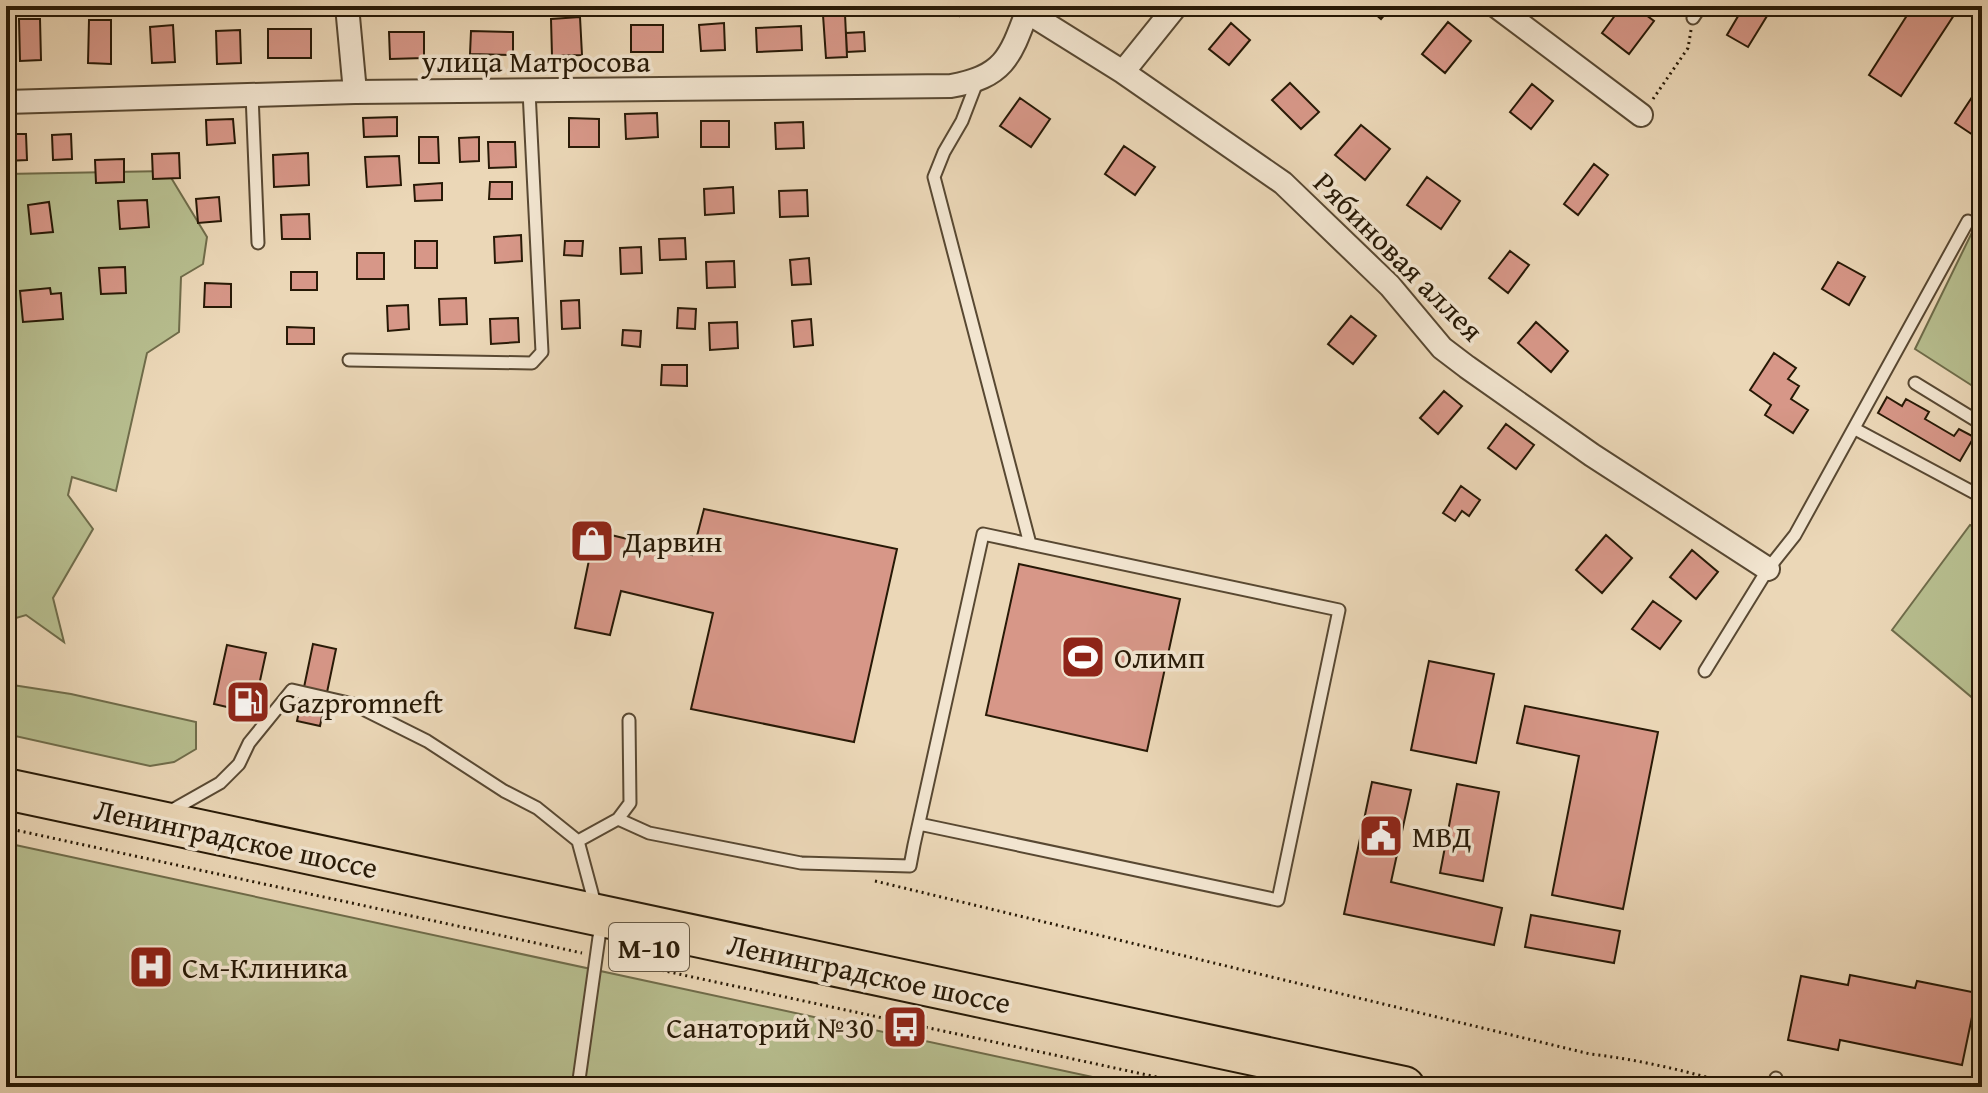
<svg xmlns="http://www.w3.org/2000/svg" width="1988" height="1093" font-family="'Gentium Book Plus',serif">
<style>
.green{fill:#b7be8f;stroke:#6f6c4a;stroke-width:2}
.building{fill:#d79788;stroke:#271906;stroke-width:2}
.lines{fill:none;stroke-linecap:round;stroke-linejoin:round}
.lane-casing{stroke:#584832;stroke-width:15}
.street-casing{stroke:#584832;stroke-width:26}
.highway-casing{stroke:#271906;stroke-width:44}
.path{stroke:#271906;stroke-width:3;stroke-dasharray:2 4;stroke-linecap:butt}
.lane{stroke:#f2e5d0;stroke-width:11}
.street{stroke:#f2e5d0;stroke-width:22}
.highway{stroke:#ebd7b7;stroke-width:40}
.labels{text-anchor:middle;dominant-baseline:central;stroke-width:7;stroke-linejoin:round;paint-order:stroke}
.shield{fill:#f2e5d0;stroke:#645643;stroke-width:2}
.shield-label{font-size:28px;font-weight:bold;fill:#271906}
.street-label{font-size:30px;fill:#271906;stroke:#f2e5d0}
.poi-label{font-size:30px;fill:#271906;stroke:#f2e5d0;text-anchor:start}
</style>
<rect width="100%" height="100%" fill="#ebd7b7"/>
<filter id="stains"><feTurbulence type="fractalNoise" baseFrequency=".0025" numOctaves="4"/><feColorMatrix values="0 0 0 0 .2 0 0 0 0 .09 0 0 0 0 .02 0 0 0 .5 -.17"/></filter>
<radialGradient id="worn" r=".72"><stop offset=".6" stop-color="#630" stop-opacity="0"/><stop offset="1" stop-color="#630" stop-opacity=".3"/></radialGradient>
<path class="green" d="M167,171L207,237L203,264L181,277L179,332L147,353L116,491L72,477L68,495L93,529L53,598L64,642L26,615L6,621V174Z
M1982,212V392L1915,349Z
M1970,525L1982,531V706L1892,630Z
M6,684L71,694L196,722V749L174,762L150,766L6,734Z
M6,843L1139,1087H6Z"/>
<path class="building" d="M959,6H984L985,12L960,16Z
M1366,6H1392L1381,19Z
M1622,6H1634L1654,21L1629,54L1602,33Z
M1744,6H1751L1767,16L1748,47L1727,35Z
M1913,6H1960L1901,96L1869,75Z
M845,14L847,57L826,58L823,15Z
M580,17L582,55L552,56L551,19Z
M19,19H40L41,60L20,61Z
M89,20H111V64L88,63Z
M1448,22L1471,41L1445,73L1422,54Z
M724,23L725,50L701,51L699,25Z
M1231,23L1250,40L1229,65L1209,49Z
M173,25L175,62L152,63L150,27Z
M631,25H663V52H631Z
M801,26L802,50L757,52L756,28Z
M268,29H311V58H268Z
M240,30L241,63L217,64L216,31Z
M471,31L513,32V55L470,54Z
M389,32H424V58L390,59Z
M864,32L865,51L847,52L846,33Z
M1982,82V141L1955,123Z
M1290,83L1319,112L1301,129L1272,100Z
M1532,84L1553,101L1531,129L1510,112Z
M1020,98L1050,119L1031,147L1000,126Z
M657,113L658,137L626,139L625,114Z
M397,117V136L364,137L363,118Z
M569,118L599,119V147H569Z
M233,119L235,143L207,145L206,120Z
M701,121H729V147H701Z
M803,122L804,148L776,149L775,123Z
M1361,125L1390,149L1365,180L1335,155Z
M6,134H26L27,160L6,161Z
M71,134L72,159L53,160L52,135Z
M419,137H438L439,163H419Z
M479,137V161L460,162L459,138Z
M488,142H515L516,167L489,168Z
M1124,146L1155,167L1135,195L1105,174Z
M179,153L180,178L153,179L152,154Z
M308,153L309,185L274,187L273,155Z
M399,156L401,185L367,187L365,157Z
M124,159V182L96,183L95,160Z
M1594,164L1608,175L1578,215L1564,204Z
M1427,177L1460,201L1441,229L1407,205Z
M490,182H512V199H489Z
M442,183V200L415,201L414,185Z
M733,187L734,213L705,215L704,189Z
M807,190L808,216L780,217L779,191Z
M219,197L221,221L198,223L196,199Z
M147,200L149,227L120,229L118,201Z
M49,202L53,232L31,234L28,205Z
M309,214L310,239H282L281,215Z
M521,235L522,261L495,263L494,237Z
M685,238L686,259L660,260L659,239Z
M415,241H437V268H415Z
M565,241H583L582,256L564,255Z
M641,247L642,273L621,274L620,248Z
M1510,251L1529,265L1508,293L1489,278Z
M357,253H384V279H357Z
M809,258L811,284L792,285L790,260Z
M734,261L735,287L707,288L706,262Z
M1838,262L1865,277L1849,305L1822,289Z
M125,267L126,293L101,294L99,268Z
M291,272H317V290H291Z
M205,283L231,284V307H204Z
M50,288L51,294L61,293L63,319L23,322L20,291Z
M466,298L467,324L440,325L439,299Z
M579,300L580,328L562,329L561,301Z
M408,305L409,329L388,331L387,306Z
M678,308L696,309L695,329L677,328Z
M1351,316L1376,336L1353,364L1328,344Z
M518,318L519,342L491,344L490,319Z
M811,319L813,345L794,347L792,321Z
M737,322L738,348L710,350L709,323Z
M1536,322L1568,351L1551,372L1518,343Z
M287,327L314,328V344H287Z
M623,330L641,331L640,347L622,345Z
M1774,353L1796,368L1788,379L1799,386L1791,399L1808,410L1793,433L1765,415L1771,405L1750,390Z
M662,365H687V386L661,385Z
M1444,391L1462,406L1438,434L1420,418Z
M1887,397L1902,406L1906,399L1929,412L1925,419L1954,436L1959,429L1974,437L1960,461L1878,413Z
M1506,424L1534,445L1516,469L1488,448Z
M1461,486L1480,500L1469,516L1462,511L1455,521L1443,513Z
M704,509L897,549L854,742L691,709L713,613L621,591L610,635L575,628L595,531L692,555Z
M1606,535L1632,558L1602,593L1576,570Z
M1692,550L1718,572L1696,599L1670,577Z
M1019,564L1180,599L1147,751L986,715Z
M1653,601L1681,621L1660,649L1632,629Z
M313,644L336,649L320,726L297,721Z
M227,645L266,653L253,713L214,704Z
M1429,661L1494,674L1476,763L1411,750Z
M1525,706L1658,732L1623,909L1552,895L1579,756L1517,743Z
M1372,782L1411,790L1391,882L1502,908L1494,945L1344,914Z
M1457,784L1499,792L1483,881L1440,873Z
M1531,915L1620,931L1614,963L1525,947Z
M1850,975L1915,988L1917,981L1977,993L1962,1065L1840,1040L1838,1050L1788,1040L1801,976L1848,985Z"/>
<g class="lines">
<g class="lane-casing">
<path id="lane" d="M1693,18L1701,6
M977,82L962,121L944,152L934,177L1030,544
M252,94L258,243
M349,360L532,363L542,352L529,91
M1915,383L1977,421L1982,432
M1855,429L1982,497
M1705,671L1768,569L1795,535L1968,221
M167,813L220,783L239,764L249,743L292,690L353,704L427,741L504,791L537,808L578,841L596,908
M618,819L649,833L801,863L910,866L914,845L983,534L1339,610L1278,900L919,824
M578,841L618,819L630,803L629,720
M578,1087L599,937
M1774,1087L1776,1078"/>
</g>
<g class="street-casing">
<path id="street" d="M347,6L355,92
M1496,6L1641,115
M1027,12L1123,72L1283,183L1390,286L1442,348L1467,367L1592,455L1768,569
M1123,72L1176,6
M6,102L355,92L951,86C1003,77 1010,58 1027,12"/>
</g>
<g class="highway-casing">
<path id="highway" d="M6,789L1404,1087"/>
</g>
<path class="path" d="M1653,99L1688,48L1691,30
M6,828L582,953
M875,881L1590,1054C1642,1060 1691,1072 1741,1087
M609,959L1203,1087"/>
<use href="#lane" class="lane"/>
<use href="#street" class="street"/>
<use href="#highway" class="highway"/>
</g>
<defs>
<g id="shop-square" transform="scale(2.3)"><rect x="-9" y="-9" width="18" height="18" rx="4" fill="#8f2418" stroke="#f2e5d0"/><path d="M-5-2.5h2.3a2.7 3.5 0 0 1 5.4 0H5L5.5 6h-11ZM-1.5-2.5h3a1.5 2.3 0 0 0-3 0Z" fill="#fff"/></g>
<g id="stadium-square" transform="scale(2.3)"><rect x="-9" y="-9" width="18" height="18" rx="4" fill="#8f2418" stroke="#f2e5d0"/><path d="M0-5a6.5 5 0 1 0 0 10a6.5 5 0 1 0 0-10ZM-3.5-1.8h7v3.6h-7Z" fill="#fff"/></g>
<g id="fuel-square" transform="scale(2.3)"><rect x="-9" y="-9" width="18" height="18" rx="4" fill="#8f2418" stroke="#f2e5d0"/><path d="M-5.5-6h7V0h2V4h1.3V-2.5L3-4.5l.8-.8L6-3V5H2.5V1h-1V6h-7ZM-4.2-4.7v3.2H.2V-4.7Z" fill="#fff"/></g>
<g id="civic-square" transform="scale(2.3)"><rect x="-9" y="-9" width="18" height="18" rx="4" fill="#8f2418" stroke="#f2e5d0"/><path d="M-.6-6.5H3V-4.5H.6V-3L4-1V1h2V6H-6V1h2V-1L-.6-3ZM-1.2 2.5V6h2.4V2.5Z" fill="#fff"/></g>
<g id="hospital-square" transform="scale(2.3)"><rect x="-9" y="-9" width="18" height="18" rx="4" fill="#8f2418" stroke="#f2e5d0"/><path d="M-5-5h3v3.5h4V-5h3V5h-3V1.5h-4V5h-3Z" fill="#fff"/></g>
<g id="bus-square" transform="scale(2.3)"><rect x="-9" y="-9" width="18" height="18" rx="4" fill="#8f2418" stroke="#f2e5d0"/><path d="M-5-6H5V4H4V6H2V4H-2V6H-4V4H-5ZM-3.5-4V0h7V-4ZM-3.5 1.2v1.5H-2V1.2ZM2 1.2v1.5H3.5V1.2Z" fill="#fff"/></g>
</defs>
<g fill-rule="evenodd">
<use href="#shop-square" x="592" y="541"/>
<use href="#stadium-square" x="1083" y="657"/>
<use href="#fuel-square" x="248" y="702"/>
<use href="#civic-square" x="1381" y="836"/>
<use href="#hospital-square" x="151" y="967"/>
<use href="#bus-square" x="905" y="1027"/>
</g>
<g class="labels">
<rect class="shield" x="609" y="923" width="80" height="48" rx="6"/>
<g class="shield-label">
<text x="649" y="947">М-10</text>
</g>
<g class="street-label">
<text x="536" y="61">улица Матросова</text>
<text transform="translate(1399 256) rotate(45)">Рябиновая аллея</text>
<text transform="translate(236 838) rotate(12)">Ленинградское шоссе</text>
<text transform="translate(869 973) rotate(12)">Ленинградское шоссе</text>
</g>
<g class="poi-label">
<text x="623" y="541">Дарвин</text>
<text x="1114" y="657">Олимп</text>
<text x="279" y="702">Gazpromneft</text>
<text x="1412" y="836">МВД</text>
<text x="182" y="967">См-Клиника</text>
<text x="874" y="1027" text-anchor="end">Санаторий №30</text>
</g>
</g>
<rect width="1988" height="1093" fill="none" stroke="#ebd7b7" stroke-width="32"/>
<rect x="8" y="8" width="1972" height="1077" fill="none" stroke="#271906" stroke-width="4"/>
<rect x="16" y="16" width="1956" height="1061" fill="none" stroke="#271906" stroke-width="2"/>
<rect width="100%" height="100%" filter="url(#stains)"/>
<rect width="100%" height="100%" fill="url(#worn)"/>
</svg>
